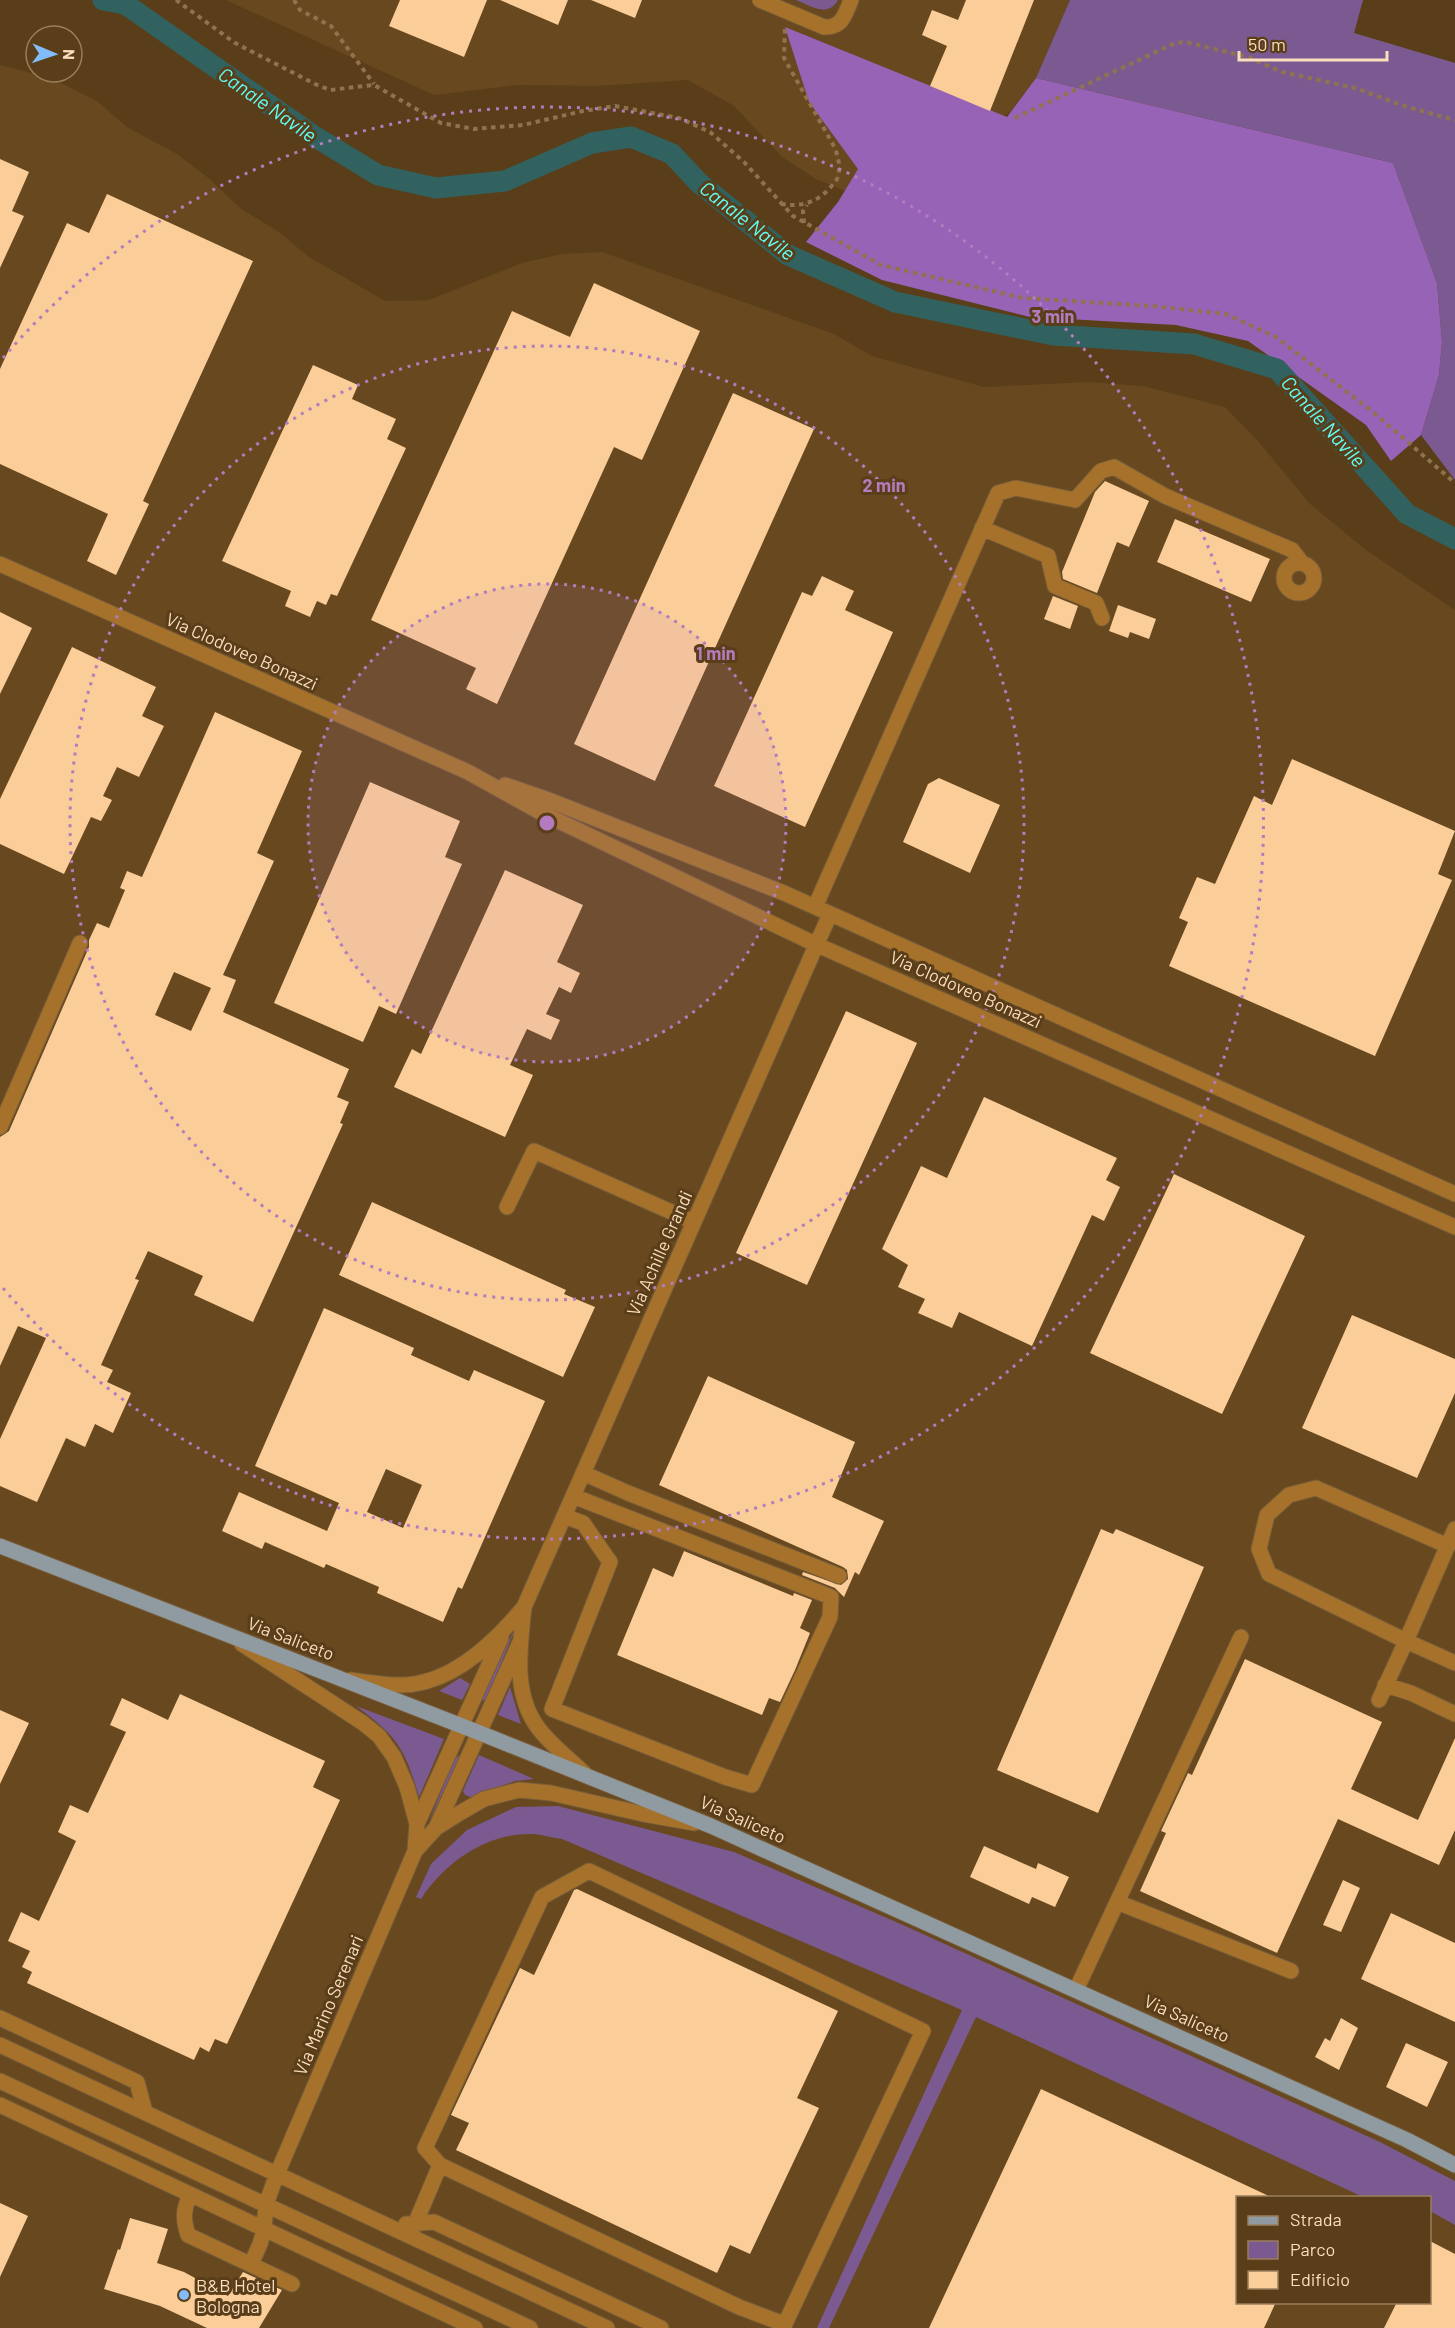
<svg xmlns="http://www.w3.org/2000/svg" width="1455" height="2328" font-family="Barlow,sans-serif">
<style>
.built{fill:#67481f;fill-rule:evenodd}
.green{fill:#7b5a91}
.forest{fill:#9663b7}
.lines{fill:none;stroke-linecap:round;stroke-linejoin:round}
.canal{stroke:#316260;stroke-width:21}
.building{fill:#fbcd98;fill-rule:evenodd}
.minor-casing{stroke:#765c39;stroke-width:17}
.major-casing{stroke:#765c39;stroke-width:17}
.path{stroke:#8f734f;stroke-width:4;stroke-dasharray:4.5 4.5;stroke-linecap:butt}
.minor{stroke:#a6722b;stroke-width:15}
.major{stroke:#8f9aa1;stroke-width:15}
.ring{fill:none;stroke:#b47cbe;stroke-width:3;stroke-dasharray:3 6}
.poi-dot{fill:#82bcfa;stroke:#5a3e19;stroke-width:2}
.labels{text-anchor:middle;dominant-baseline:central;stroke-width:6;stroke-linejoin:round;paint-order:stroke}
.street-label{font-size:18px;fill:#fadebd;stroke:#5a3e19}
.poi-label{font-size:18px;fill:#fadebd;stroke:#5a3e19;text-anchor:start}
.water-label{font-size:20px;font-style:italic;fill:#60fef7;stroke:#5a3e19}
.centre{fill:#b47cbe;stroke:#5a3e19;stroke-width:3}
.ring-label{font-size:18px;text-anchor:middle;font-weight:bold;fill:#b47cbe;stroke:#5a3e19;stroke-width:6;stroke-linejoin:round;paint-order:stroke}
</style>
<rect width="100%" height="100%" fill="#5a3e19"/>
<path class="built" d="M226,0H1070L1036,78L1010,112L956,148L897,212L816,179L782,157L734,106L688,80L597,86L518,85L434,95Z
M0,65L51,78L97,101L127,127L177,154L211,180L241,209L279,232L309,257L385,301L429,300L522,263L562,254L602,252L834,334L872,356L984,387L1088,382L1143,386L1225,407L1258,441L1309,503L1366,550L1455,610V2328H0ZM1238,2198H1430V2302H1238Z"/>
<path class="green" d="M796,0H838C828,18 811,6 796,0Z
M1070,0H1363L1354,33L1455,63V480L1421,435L1439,375L1442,342L1437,283L1393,163L1036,78Z
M518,1622L487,1698L481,1702L482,1696Z
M460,1678L470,1684L462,1700L439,1691Z
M510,1687L521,1724L498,1715Z
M356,1706L444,1739L419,1797C405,1748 397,1736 356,1706Z
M459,1755L458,1761L428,1824L454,1760Z
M479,1755L534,1779L515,1781L471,1797L465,1795L463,1791Z
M558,1806L734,1852L903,1925L1380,2142L1455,2181V2225L1430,2211V2198L1363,2197L976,2017L829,2328H817L962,2010L562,1839C553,1838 543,1835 534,1834C488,1832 445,1862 421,1899L416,1897L431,1864L467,1830L516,1807Z"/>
<path class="forest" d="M785,27L1007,117L1036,78L1393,163L1437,283L1442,342L1439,375L1421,435L1391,461L1366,425L1248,341L1176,325L1030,317L882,280L806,242L838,202L858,169L809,102Z"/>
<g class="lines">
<path class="canal" d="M103,0L125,4L314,136L378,175L436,188L505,181L592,143L631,137L672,154L699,183L788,255L895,302L1053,335L1194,344L1277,369L1407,514L1455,539"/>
</g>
<path class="building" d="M400,0H487L464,57L389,26Z
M500,0H568L558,25Z
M591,0H642L635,18Z
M966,0H1034L990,111L930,86L947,46L922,35L932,10L958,20Z
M0,159L29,172L12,211L24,216L0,268Z
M107,194L253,261L143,501L149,504L116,575L87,561L108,514L0,464V369L67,223L89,233Z
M594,283L700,331L642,460L614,447L497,704L466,689L476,668L371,620L512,311L570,337Z
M313,365L358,385L352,399L396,419L387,439L406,448L337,596L331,594L326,605L317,601L310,617L285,606L291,591L222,561Z
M733,393L814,429L655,781L574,744Z
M1105,481L1149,501L1129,547L1117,542L1097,593L1063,579L1062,572L1095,492Z
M1175,519L1270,559L1251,602L1157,562Z
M822,576L854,591L845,610L893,632L805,827L714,786L802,592L812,596Z
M1053,596L1078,606L1070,629L1044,619Z
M1118,605L1156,619L1149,639L1130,632L1128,638L1109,631Z
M0,612L32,628L0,694Z
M72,647L156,687L142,716L164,726L139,777L117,767L103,796L112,800L101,821L91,817L64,874L0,844V799Z
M215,712L302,751L257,853L274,861L223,975L236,980L223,1012L349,1069L337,1097L349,1102L340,1123L343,1124L253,1322L194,1295L203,1276L148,1251L135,1279L139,1280L101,1365L113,1370L107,1382L131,1393L113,1433L95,1424L85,1447L66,1438L37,1502L0,1486V1439L46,1338L18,1326L0,1366V1137L9,1131L89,947V940L97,923L109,928L125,890L120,888L127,871L142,877ZM174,972L211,988L191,1031L155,1015Z
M1292,759L1455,831L1438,874L1452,880L1375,1056L1169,966L1188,922L1179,918L1197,877L1215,884L1254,796L1272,805Z
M939,778L1000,805L970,873L903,842L928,784Z
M370,782L460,821L445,857L462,864L396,1014L379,1006L363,1042L274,1003Z
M505,870L583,905L557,962L580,973L571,993L559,987L546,1014L560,1020L551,1040L527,1029L510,1065L533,1075L505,1137L394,1087L412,1049L421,1054Z
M846,1011L917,1043L807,1285L736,1253Z
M984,1097L1117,1158L1106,1180L1120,1187L1104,1221L1092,1215L1032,1346L959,1312L952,1328L918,1313L925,1299L898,1287L908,1265L882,1249L921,1166L947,1178Z
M1174,1174L1305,1236L1222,1414L1090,1353Z
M372,1202L566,1290L564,1294L595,1307L563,1377L339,1275Z
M324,1308L414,1348L411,1355L469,1381L474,1370L545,1401L462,1589L458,1587L443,1622L377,1593L379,1587L326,1564L324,1568L265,1542L262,1549L222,1531L239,1492L327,1531L339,1503L255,1466ZM386,1469L422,1485L403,1528L367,1512Z
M1352,1315L1455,1359V1393L1417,1478L1302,1428Z
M708,1376L855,1442L832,1497L884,1521L859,1575L855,1572L844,1597L835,1588L802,1575L803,1572L841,1585L848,1579L847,1570L843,1567L659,1485Z
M1101,1529L1113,1534L1116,1529L1204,1567L1098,1813L997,1770Z
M684,1551L793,1596L794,1593L812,1600L800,1628L810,1633L795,1670L780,1702L769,1698L762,1715L617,1655L653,1568L673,1577Z
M1245,1659L1382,1722L1351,1789L1418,1820L1455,1738V1830L1439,1865L1338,1819L1277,1953L1140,1891L1166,1833L1161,1831L1188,1773L1192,1775Z
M180,1694L325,1761L313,1787L340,1800L227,2044L215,2039L209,2052L200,2047L194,2060L27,1983L32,1972L22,1967L30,1951L8,1941L21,1912L39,1921L76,1841L58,1832L70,1805L88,1813L126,1732L110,1725L122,1698L168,1720Z
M0,1710L29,1723L0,1784Z
M984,1846L1036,1869L1038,1863L1069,1877L1055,1907L1032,1897L1029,1904L970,1877Z
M1343,1880L1360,1888L1341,1932L1323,1925Z
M577,1889L838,2011L797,2098L819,2108L750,2254L730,2245L717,2273L456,2150L469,2123L451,2115L520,1968L534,1975L574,1890Z
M1391,1913L1455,1943V2022L1361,1979Z
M1341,2018L1358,2028L1339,2070L1315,2057L1325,2038L1330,2041Z
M1406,2043L1448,2062L1427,2107L1386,2087Z
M1041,2089L1273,2198H1238V2302H1276L1264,2328H929Z
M0,2203L28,2216L0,2277Z
M130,2218L168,2229L157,2263L184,2272L228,2296L243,2272L282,2290L259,2328H207L160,2306L104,2289L118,2249L120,2250Z
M1430,2241L1455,2254V2328H1384L1397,2302H1430Z"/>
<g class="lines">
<g class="minor-casing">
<path id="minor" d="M760,0L824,27C842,28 845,15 851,0
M982,528L1048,556L1055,586L1096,603L1102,618
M1284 578a15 15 0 1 1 30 0a15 15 0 1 1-30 0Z
M0,564L468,772L540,812L815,944L1455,1227
M505,785L546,799L784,893L1455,1194
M815,907L998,493L1016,488L1075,500L1101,471L1114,467L1165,496L1292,550L1302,563
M0,1127L80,943
M507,1207L534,1151L694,1222
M583,1473L628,1493L839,1576
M564,1516L583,1523L610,1562L552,1709L725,1777L752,1785L830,1617L831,1597L573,1496
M1455,1529L1406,1641L1455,1663
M524,1607C520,1648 512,1694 539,1729C552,1746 571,1760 586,1775
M242,1644L363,1723L379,1736L394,1757L407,1787L417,1824L415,1851L277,2174L266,2204L264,2230L260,2244L251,2264
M350,1680C367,1682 385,1685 401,1685C451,1685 495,1642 524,1607L830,914
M1385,1685L1411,1693L1455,1714
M1379,1700L1406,1641L1269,1574L1259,1549L1267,1515L1289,1495L1316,1488L1448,1546
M417,1824L501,1638
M436,1828L521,1640
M415,1851L436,1828L458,1814L484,1799L519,1790L551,1793L643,1814L694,1823
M1117,1902L1291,1971
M1076,1990L1241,1637
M0,2018L137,2082L145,2112
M0,2045L607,2328
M0,2081L530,2328
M0,2105L475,2328
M440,2165L425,2148L542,1897L589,1871L923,2031L783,2328
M190,2195C183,2210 183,2219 188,2235L292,2284
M406,2224L434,2222L661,2328
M410,2236L440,2165L739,2307L784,2324"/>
</g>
<g class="major-casing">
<path id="major" d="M0,1546L480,1733L711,1826L1407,2140L1455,2165"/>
</g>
<path class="path" d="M176,0L235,43L315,84L330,90L374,85L441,123L474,129L523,125L583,111L615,106L679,118L710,132L744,162L793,216L881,265L1023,298L1152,306L1226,314L1276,337L1373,412L1455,483
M294,0L300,10L331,26L374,84
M1015,118L1175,43L1186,42L1248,57L1282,72L1355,88L1407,107L1455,120
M781,204C801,207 816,203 830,188C833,184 837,181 838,176C841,166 838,158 835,148L784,58L785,27
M804,223L803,211L807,205"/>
<use href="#minor" class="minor"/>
<use href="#major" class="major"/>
</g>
<circle cx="547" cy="823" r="239" fill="#b47cbe" fill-opacity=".12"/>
<g class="ring">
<circle cx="547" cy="823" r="239"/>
<circle cx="547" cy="823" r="477"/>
<path d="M3 358A716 716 0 1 1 3 1288"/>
</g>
<circle class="poi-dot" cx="184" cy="2295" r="6"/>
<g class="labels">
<g class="street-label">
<text transform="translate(242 651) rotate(24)">Via Clodoveo Bonazzi</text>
<text transform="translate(966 989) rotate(24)">Via Clodoveo Bonazzi</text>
<text transform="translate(659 1253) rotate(-66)">Via Achille Grandi</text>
<text transform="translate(291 1638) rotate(21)">Via Saliceto</text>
<text transform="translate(743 1819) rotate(24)">Via Saliceto</text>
<text transform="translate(328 2005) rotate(-67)">Via Marino Serenari</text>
<text transform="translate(1187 2018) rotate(24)">Via Saliceto</text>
</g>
<g class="poi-label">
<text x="196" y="2285">B&amp;B Hotel<tspan x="196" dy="21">Bologna</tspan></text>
</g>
<g class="water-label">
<text transform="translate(268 104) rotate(35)">Canale Navile</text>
<text transform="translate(748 220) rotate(38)">Canale Navile</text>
<text transform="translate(1324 421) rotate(48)">Canale Navile</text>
</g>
</g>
<circle cx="547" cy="823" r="9" class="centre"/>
<g class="ring-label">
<text x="1053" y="323">3 min</text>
<text x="884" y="492">2 min</text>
<text x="716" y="660">1 min</text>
</g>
<rect x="1236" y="2196" width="195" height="108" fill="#5a3e19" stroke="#9a7e5b" stroke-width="1.5"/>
<rect x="1248" y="2216" width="30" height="9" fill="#8f9aa1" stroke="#9a7e5b" stroke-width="1.5"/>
<text x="1290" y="2226" font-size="18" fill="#fadebd">Strada</text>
<rect x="1248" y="2241" width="30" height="18" fill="#7b5a91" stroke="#9a7e5b" stroke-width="1.5"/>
<text x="1290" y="2256" font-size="18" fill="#fadebd">Parco</text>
<rect x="1248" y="2271" width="30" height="18" fill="#fbcd98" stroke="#9a7e5b" stroke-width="1.5"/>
<text x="1290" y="2286" font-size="18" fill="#fadebd">Edificio</text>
<g transform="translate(54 54) rotate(92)"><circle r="28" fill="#5a3e19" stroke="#9a7e5b" stroke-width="1.5"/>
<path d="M0-4.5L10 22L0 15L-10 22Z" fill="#82bcfa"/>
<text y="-9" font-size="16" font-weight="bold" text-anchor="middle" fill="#fadebd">N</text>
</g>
<path d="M1239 51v9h148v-9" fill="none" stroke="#fadebd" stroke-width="3"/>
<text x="1248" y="51" font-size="18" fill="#fadebd" stroke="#5a3e19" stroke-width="4.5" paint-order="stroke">50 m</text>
</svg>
